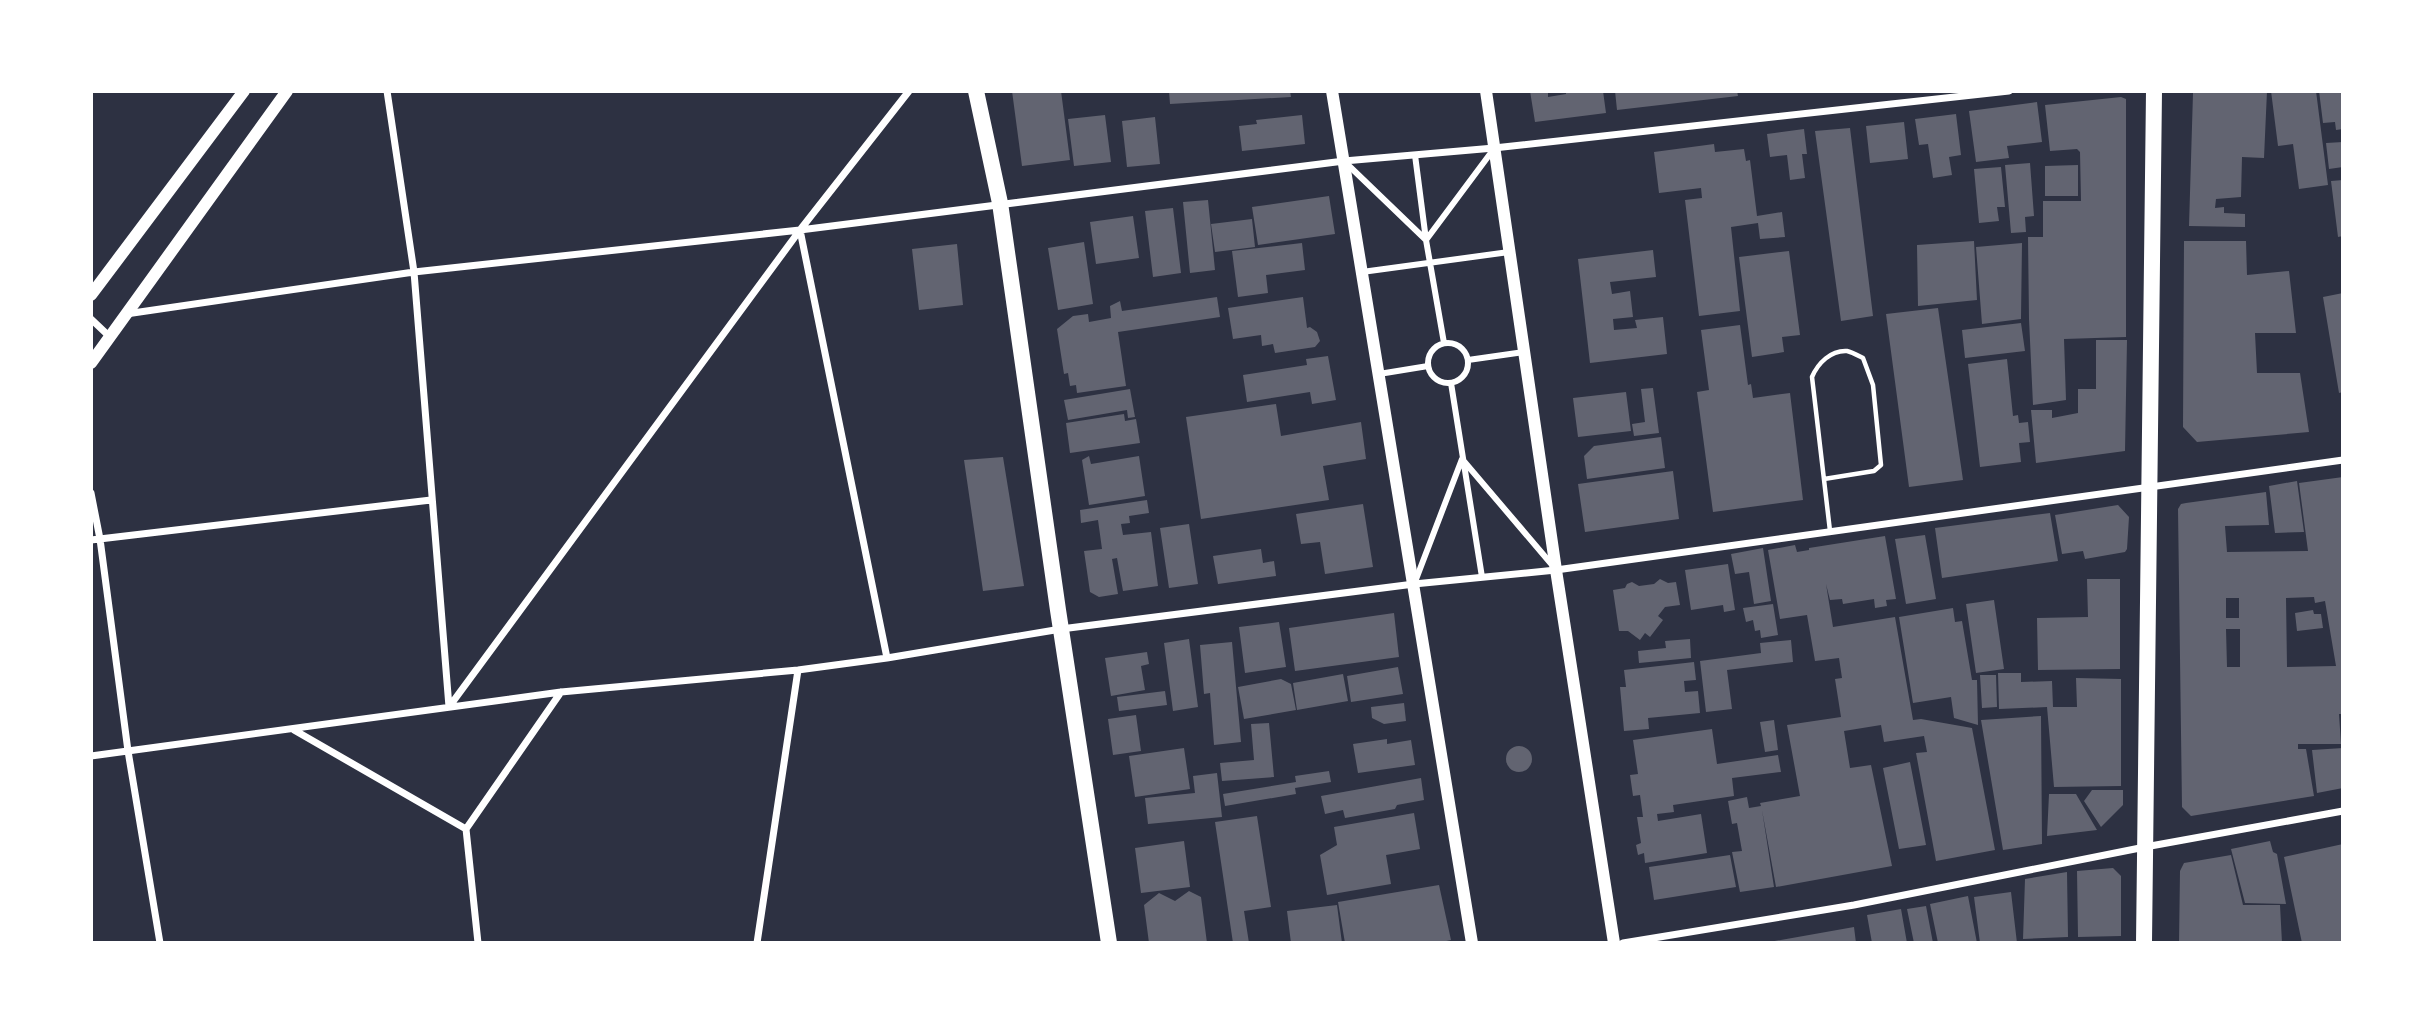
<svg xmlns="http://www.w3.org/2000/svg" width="2434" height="1034" font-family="'DM Sans',sans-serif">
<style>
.building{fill:#626471;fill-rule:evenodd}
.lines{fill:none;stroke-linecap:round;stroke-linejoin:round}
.service{stroke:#fff;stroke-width:4.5}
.pedestrian{stroke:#fff;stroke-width:6}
.minor{stroke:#fff;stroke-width:7}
.tertiary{stroke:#fff;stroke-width:12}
.primary{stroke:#fff;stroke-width:16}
</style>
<rect width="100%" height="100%" fill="#2d3142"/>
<path class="building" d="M1012,91H1061L1070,160L1022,166Z
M1169,91H1290L1291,97L1170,104Z
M1530,91H1548V97L1566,94V91H1603L1606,113L1535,122Z
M1615,91H1737L1738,96L1617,110Z
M2207,91H2267L2264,158L2242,157L2241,197L2216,199L2215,208L2224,207V213L2245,214V227L2189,226L2193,93Z
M2271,91H2316L2328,185L2299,189L2293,144L2278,146Z
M2319,91H2343V129L2336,130L2335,122L2323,123Z
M2121,97L2126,99V337L2064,339L2066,400L2033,405L2029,319L2028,237H2043V201H2081L2080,152L2077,149L2050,151L2045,105Z
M2037,102L2042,142L2007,146L2009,158L1976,162L1969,111Z
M1956,114L1961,155L1949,157L1952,175L1933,178L1928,144L1919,145L1915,119Z
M1105,115L1111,162L1074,166L1068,119Z
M1302,115L1305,144L1242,151L1239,126L1257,124L1256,120Z
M1155,117L1160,164L1127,167L1122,121Z
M1904,122L1908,159L1870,163L1866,126Z
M1850,128L1873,316L1841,321L1815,131Z
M1804,129L1807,154H1802L1805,178L1790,180L1787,155L1770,157L1767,134Z
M2343,142V167L2329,169L2326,143Z
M1714,144L1715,152L1744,149L1746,161L1750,160L1757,216L1782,212L1785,237L1760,239L1758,223L1731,227L1740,311L1699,316L1685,200L1702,198L1701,188L1659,193L1654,152Z
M2030,163L2034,216L2025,217L2026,232L2011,233L2005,165Z
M2078,165V196H2045V166Z
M2001,167L2005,207H1997L1999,221L1979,223L1974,169Z
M2343,180V236L2338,237L2331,181Z
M1329,196L1335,234L1258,245L1252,207Z
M1208,200L1215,270L1190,273L1183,202Z
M1173,208L1181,273L1153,277L1145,211Z
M1133,216L1139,258L1096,264L1090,222Z
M1252,219L1255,247L1215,252L1211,224Z
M1974,241L1977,300L1918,306L1917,245Z
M2184,241H2246L2247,275L2289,271L2296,333H2255L2257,373H2300L2309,432L2197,442L2183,427Z
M1084,242L1093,304L1058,310L1048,248Z
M1302,243L1305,270L1266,275L1268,293L1238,297L1232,251Z
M2022,243L2021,319L1982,324L1976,247Z
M957,244L963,305L919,310L912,249Z
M1653,250L1656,277L1610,282L1612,294L1630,291L1633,317L1613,319L1614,330L1637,328L1635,320L1663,317L1667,354L1590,363L1578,259Z
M1789,251L1800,335L1782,337L1784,352L1752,357L1739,257Z
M2343,293V392L2339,393L2323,297Z
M1217,297L1220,317L1118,332L1126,386L1077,393L1076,385L1070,386L1068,373L1064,374L1057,329L1073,316L1088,314L1089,322L1111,318L1110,306L1120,301L1122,311Z
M1303,297L1307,328L1310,327L1317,332L1320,341L1315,347L1275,353L1273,344L1262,346L1261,335L1233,339L1228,308Z
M1938,308L1963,480L1909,487L1886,314Z
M2021,323L2025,351L1965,358L1962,330Z
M1740,325L1748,385L1751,384L1753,398L1790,393L1803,500L1713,512L1697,392L1709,390L1701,330Z
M2096,340H2127L2125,451L2036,463L2031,410H2052V418L2078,413V389H2096Z
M1328,356L1336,400L1312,404L1310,392L1247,402L1243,375L1307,365L1306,359Z
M2007,359L2013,416L2018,415L2019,423L2028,422L2030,442L2019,443L2021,462L1980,467L1968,364Z
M1653,388L1659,433L1634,436L1632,424L1645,422L1641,389Z
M1130,389L1135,417L1128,418L1127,410L1068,420L1064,400Z
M1626,392L1631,431L1578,437L1573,398Z
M1276,404L1281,436L1361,422L1366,459L1323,466L1329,500L1201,519L1186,417Z
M1124,414L1125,421L1136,419L1140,443L1070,453L1066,423Z
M1661,437L1665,468L1587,479L1584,456L1594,446Z
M1089,456L1091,464L1139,456L1145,496L1089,505L1082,460Z
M1003,457L1024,586L983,591L964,460Z
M1673,471L1679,519L1585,532L1578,484Z
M2343,477V714H2339L2341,744H2298V749H2306L2314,796L2191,816L2182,807L2178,509L2181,504L2186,503L2266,492L2269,525L2225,526L2227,552L2308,551L2299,483ZM2314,597L2315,603L2325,601L2336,666L2287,667L2286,598ZM2226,598H2239V618H2226ZM2226,629H2240V667H2227Z
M2297,481L2304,532L2275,533L2269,486Z
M1147,500L1149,513L1129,516L1130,523L1121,524L1123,535L1151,532L1158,586L1123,591L1117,558L1112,559L1118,594L1099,597L1090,592L1084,551L1102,549L1098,520L1081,523L1080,510Z
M1363,504L1373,567L1325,574L1320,542L1301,544L1296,514Z
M2118,505L2129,517L2127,549L2125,552L2085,559L2083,551L2062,554L2055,515Z
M2050,513L2058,561L1942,578L1935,528Z
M1189,524L1198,584L1169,588L1160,528Z
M1925,535L1936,599L1906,604L1895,539Z
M1885,536L1896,599L1886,600L1887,606L1875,608L1874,599L1843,604L1842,599L1830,600L1826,584L1833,627L1895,617L1913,720L1921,719L1972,728L1995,850L1936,861L1916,753L1927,752L1924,736L1884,742L1881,725L1844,731L1850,768L1871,765L1892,866L1776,887L1762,810L1774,887L1740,892L1732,852L1742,851L1737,823L1732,824L1728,801L1747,797L1749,808L1761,806L1760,803L1800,796L1787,725L1841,717L1835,679L1842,678L1839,658L1815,661L1807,615L1780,619L1768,550L1795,545L1797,552L1809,550V548Z
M1763,548L1771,601L1754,604L1749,572L1735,574L1731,554Z
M1261,549L1263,563L1274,561L1276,576L1218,584L1213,556Z
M1728,564L1735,610L1724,612L1723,605L1691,610L1685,570Z
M1660,579L1668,583L1676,582L1680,605L1665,607L1658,616L1663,620L1650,637L1645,633L1640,640L1628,631H1619L1613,590L1625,588L1627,584L1632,582L1639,586L1654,584Z
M2087,579H2120V669L2038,670L2037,618L2088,617Z
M1994,600L2004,669L1976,673L1966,604Z
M1773,604L1778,635L1761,638L1760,630L1755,631L1753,620L1746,622L1743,608Z
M1953,608L1955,622L1962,621L1972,680H1977L1978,725L1954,718L1951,697L1913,703L1899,617Z
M2313,610L2314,614H2321L2323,628L2297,631L2295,613Z
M1394,613L1399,657L1295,671L1289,628Z
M1279,622L1286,667L1245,673L1239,627Z
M1189,639L1198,707L1173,711L1164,643Z
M1690,639L1691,658L1639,663L1638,651L1666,648L1665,641Z
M1791,640L1793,662L1727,670L1732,709L1706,712L1700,661L1761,653L1760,643Z
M1232,642L1241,742L1214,745L1210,693L1204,694L1200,645Z
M1147,652L1149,664L1141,666L1145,690L1111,696L1105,658Z
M1694,662L1696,680L1684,681L1685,692L1698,691L1700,713L1648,718L1649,729L1624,731L1620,687H1626L1624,670Z
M1398,667L1403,694L1351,702L1347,676Z
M1998,673H2021V682L2052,681L2053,707H2077L2076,678L2121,679V786L2054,787L2047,707L1999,709Z
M1343,674L1348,701L1297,710L1293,683Z
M1980,675H1996L1997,707L1982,708Z
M1281,679L1291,684L1296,710L1244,719L1238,687Z
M1165,691L1167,705L1119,711L1117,697Z
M1404,703L1406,721L1384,724L1372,718L1371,707Z
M1136,715L1141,751L1113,755L1108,719Z
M2041,716L2042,844L2003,850L1981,720Z
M1774,720L1778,750L1765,752L1760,722Z
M1269,723L1274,777L1222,781L1220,763L1254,760L1251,724Z
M1712,729L1717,764L1778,755L1781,772L1732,778L1734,796L1673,805L1674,812L1657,814L1658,821L1701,814L1707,853L1645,863L1644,853L1638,855L1636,845L1641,843L1637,817H1643L1640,795L1633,796L1630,775L1638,774L1633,740Z
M1387,739V744L1411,740L1415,765L1358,773L1353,744Z
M1506 759a13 13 0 1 1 26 0a13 13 0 1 1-26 0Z
M1184,748L1190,789L1135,797L1129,756Z
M2343,748V788L2317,793L2312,750Z
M1910,762L1926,845L1899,849L1883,768Z
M1329,771L1331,782L1295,788L1296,794L1225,806L1223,794L1296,782L1295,776Z
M1217,773L1222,817L1148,824L1145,798L1195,793L1193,776Z
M1421,778L1424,800L1397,805L1395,809L1345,818L1343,810L1325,814L1321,796Z
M2092,790H2123V805L2101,827L2084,801Z
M2049,794H2076L2097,830L2047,836Z
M1414,813L1420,849L1386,855L1391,884L1327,895L1320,855L1337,845L1334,827Z
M1257,816L1271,907L1244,911L1249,943H1233L1215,822Z
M1184,841L1190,887L1141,893L1135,848Z
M2270,841L2273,852L2277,854L2286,904L2245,903L2231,849Z
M2343,844V943H2302L2284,857Z
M1730,855L1736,887L1654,900L1649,867Z
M2231,855L2243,905H2280L2282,943H2179L2180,871L2184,863Z
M2113,868L2121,876V936L2078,937L2077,871Z
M2067,872L2068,937L2023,939L2025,879Z
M1439,885L1451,940L1437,943H1345L1338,902Z
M1189,891L1201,897L1207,943H1149L1144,905L1159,893L1175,901Z
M2011,892L2017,943H1980L1974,897Z
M1968,896L1977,943H1938L1930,904Z
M1337,905L1342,943H1291L1287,911Z
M1926,906L1933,943H1914L1907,909Z
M1901,909L1907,943H1872L1867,915Z
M1854,927L1856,943H1769V942Z"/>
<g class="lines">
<path class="service" d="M1824,479L1874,471L1881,465L1873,385L1863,358C1859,356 1852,352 1847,351C1831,350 1818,363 1812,377L1830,531"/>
<path class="pedestrian" d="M1415,155L1426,240L1444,343
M1346,163L1426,240L1493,150
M1362,272L1509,252
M1428 363a20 20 0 1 1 40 0a20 20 0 1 1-40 0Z
M1468,360L1524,352
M1379,374L1428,366
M1451,383L1482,577
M1415,582L1462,459L1553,566"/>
<path class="minor" d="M387,91L414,272L449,707
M800,230L887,658
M126,314L414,272L800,230L1344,161L1494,148L2009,91
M91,319L110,337
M91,493L100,539L128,751L160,943
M91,540L431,500
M449,707L800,230L909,91
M294,730L466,829
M91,756L561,692L798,670L887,658L1061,629L1414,584L1556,570L2343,460
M478,943L466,829L561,692
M757,943L798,670
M1623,943L1854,905L2145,847L2343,811"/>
<path class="tertiary" d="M1332,91L1472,943
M1486,91L1556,570L1614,943
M91,295L244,91
M91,363L287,91"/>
<path class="primary" d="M976,91L1000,203L1058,610L1109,943
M2144,943L2154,91"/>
</g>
<rect width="2434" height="1034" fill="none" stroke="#ffffff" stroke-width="186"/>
</svg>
